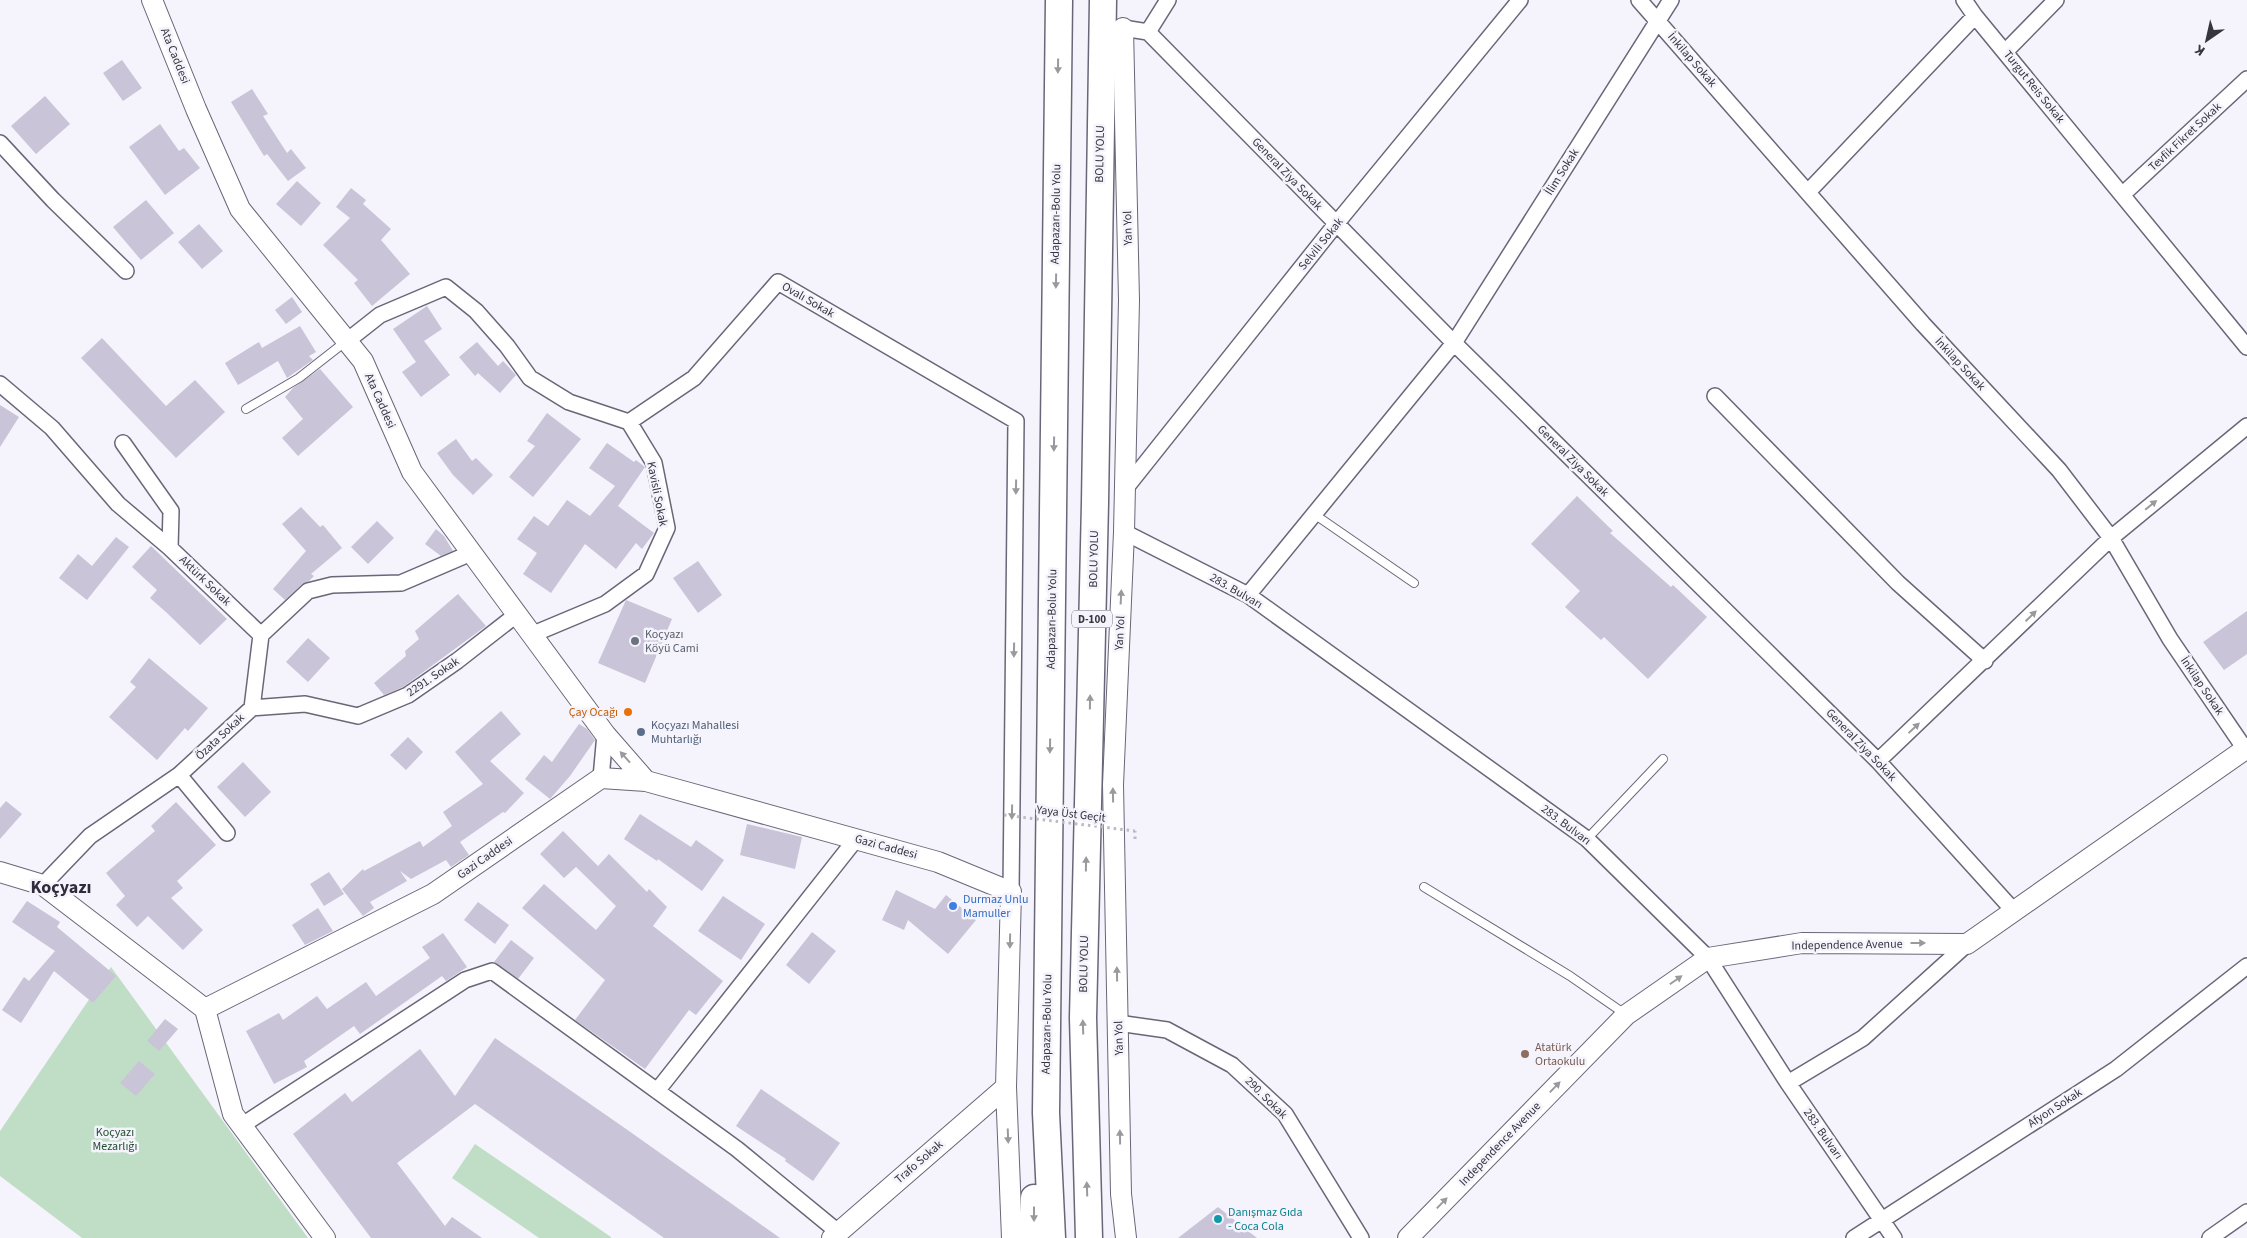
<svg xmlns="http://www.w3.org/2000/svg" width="2247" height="1238" font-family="'Source Sans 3',sans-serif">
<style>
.green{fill:#c0dec6}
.building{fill:#c9c4d8}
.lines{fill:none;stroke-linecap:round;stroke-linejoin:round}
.lane-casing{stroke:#6a6678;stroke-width:10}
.street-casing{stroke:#6a6678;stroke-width:18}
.secondary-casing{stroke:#6a6678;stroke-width:22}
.highway-casing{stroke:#6a6678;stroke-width:29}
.path{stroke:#bbb9c2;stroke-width:3;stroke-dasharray:2.5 4;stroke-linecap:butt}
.lane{stroke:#fff;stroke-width:8}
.street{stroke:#fff;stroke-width:15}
.secondary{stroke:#fff;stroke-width:20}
.highway{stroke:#fff;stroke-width:26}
.path-bridge{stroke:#bbb9c2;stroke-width:3;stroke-dasharray:2.5 4;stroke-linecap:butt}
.oneway{fill:#9a9a9e}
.worship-dot{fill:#6b7280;stroke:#f5f3fc;stroke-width:2}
.food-dot{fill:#e8710a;stroke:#f5f3fc;stroke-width:2}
.service-dot{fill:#5c6f8a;stroke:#f5f3fc;stroke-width:2}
.shop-dot{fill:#3f7fe0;stroke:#f5f3fc;stroke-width:2}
.education-dot{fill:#8d6e63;stroke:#f5f3fc;stroke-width:2}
.culture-dot{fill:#0f9aa8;stroke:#f5f3fc;stroke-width:2}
.labels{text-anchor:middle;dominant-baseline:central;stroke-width:5;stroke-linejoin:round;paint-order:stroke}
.shield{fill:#f5f3fc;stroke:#6f6d76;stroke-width:1}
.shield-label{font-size:11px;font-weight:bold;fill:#36343c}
.street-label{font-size:12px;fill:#36343c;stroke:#f5f3fc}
.worship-label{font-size:12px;fill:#5b616d;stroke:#f5f3fc;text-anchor:start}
.food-label{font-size:12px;fill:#c56008;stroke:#f5f3fc;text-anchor:end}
.service-label{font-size:12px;fill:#4e5e75;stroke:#f5f3fc;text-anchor:start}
.shop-label{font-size:12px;fill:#366cbe;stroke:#f5f3fc;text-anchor:start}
.education-label{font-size:12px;fill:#785e54;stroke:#f5f3fc;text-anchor:start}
.park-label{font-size:12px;fill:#21502f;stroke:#f5f3fc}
.culture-label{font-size:12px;fill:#0d838f;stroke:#f5f3fc;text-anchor:start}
.district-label{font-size:18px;font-weight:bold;fill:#302c3c;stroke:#f5f3fc}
</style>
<rect width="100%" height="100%" fill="#f5f3fc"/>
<path class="green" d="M111,967L308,1238H82L0,1176V1131Z
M475,1144L611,1237V1238H539L452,1178Z"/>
<path class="building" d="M122,60L142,88L123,101L103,73Z
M252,89L268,114L263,116L287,153L291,149L306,168L288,181L267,154L264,156L231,102Z
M45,96L70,124L36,154L11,126Z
M160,124L179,151L184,148L200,168L165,195L129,147Z
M297,181L321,203L301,226L276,204Z
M351,188L366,200L363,204L391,229L381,240L410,274L372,306L354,283L358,280L323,245L350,218L336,207Z
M146,200L174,233L141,260L113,227Z
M199,224L223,251L202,269L178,242Z
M292,297L302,312L286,324L275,310Z
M427,306L442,329L424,341L450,375L421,397L402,372L416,362L393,329Z
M300,326L316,352L309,356L313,360L287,378L278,361L238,385L225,363L259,342L262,348Z
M102,338L166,406L195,380L225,412L176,458L81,358Z
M477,342L498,366L503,361L516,375L500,393L478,373L475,376L459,357Z
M320,369L353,407L298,456L282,438L303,419L285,397L293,388Z
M0,405L19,417L0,447Z
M547,413L581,439L533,497L509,477L535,446L527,441Z
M456,439L472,461L476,458L493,475L473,495L453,475L437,453Z
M607,443L634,462L636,460L645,467L618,506L654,533L642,549L636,543L616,569L585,544L551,593L523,574L537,553L517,539L534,516L548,526L567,500L590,516L615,486L589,468Z
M1577,496L1613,531L1610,533L1671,587L1673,585L1707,617L1648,679L1604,637L1601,640L1565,607L1580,591L1531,544Z
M301,507L320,527L323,525L342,548L311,574L314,576L309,581L302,584L285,600L273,589L306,551L282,524Z
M377,521L394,538L368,564L351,547Z
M436,529L444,536L453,551L441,556L425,544Z
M116,537L129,547L87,600L59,578L78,554L92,566Z
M151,546L227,619L200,645L167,613L150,598L157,590L132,567Z
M698,561L722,595L698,613L673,578Z
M458,594L486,626L403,687L384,695L374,683L406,656L405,651L419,639L415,631Z
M626,600L672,619L645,683L598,663Z
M2247,611V654L2224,670L2203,642Z
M308,638L330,658L308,682L286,662Z
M149,658L208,708L188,731L185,728L157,760L109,717L136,687L130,682Z
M501,711L521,734L490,761L524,793L505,813L503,812L460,842L469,855L451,867L446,860L411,879L400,871L407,881L370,902L374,908L363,916L342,889L363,869L364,871L420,841L423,847L452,826L443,812L483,784L455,752Z
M579,724L587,729L595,740L570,776L550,799L525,779L544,755L552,762Z
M408,737L423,752L406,770L390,755Z
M243,762L271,792L245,817L217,787Z
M6,801L22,814L0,839V808Z
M176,802L216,845L177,881L183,888L171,898L203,930L183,950L148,916L137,927L116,905L125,896L106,873L155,831L151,826Z
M640,814L691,847L696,840L724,860L702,891L658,859L657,861L624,839Z
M747,824L802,837L795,869L740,855Z
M563,831L598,866L609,854L647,892L649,889L667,907L653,926L723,981L696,1015L689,1010L645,1069L575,1020L605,980L522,908L544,884L596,930L616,906L576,867L564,878L540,854Z
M329,872L344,894L324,906L310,884Z
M896,890L935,909L946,895L976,920L948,954L908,920L904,930L882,920Z
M723,896L765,924L741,960L698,931Z
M27,901L60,922L57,927L116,976L93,1003L54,971L21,1023L2,1010L24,977L29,981L55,951L12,922Z
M478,902L509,925L495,944L464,920Z
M318,908L333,931L305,945L292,925Z
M812,932L836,951L809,984L786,965Z
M443,933L467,967L446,981L442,976L360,1034L354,1026L304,1061L307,1067L274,1084L246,1031L279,1013L283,1020L317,996L327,1009L366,982L376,996L430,958L422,947Z
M511,940L534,958L518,979L494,962Z
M165,1019L178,1029L159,1051L147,1041Z
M495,1038L629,1131L780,1238H664L475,1104L397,1163L445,1226L452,1217L482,1238H371L293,1134L345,1093L352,1102L420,1049L455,1096Z
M139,1061L155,1074L136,1096L120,1083Z
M761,1089L840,1143L813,1181L785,1161L786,1159L736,1126Z
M1218,1207L1257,1238H1178Z"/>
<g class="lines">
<g class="lane-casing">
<path id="lane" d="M246,409L299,378L345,342
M1314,514L1414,583
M1587,839L1663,759
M1424,887L1570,976L1625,1014"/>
</g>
<g class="street-casing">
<path id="street" d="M1639,0L1923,324L2059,470L2111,538L2170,639L2247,752
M1964,0L1975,16
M1123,28L1148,32L1454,343L1878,761L2013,910
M1148,32L1168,0
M2005,52L2056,0
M0,143L53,200L126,271
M1808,192L1975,16L2247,347
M2122,195L2247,79
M347,341L380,315L446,287L476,311L507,346L530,378L569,402L629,422L654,463L667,528L646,574L605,604L531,635
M0,384L52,428L118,504L170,548
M1715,396L1898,583L1985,661
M629,422L694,378L778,282L1016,421L1011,892
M123,443L171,511L170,548L261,635
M1125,489L1336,224L1520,0
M1124,532L1248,595L1587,839L1708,958L1788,1083L1894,1238
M1248,595L1454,343L1671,0
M252,708L305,704L358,716L408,695L457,661L516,615
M1878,761L2111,538L2247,426
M179,775L227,833
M601,778L605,734
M43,885L90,836L179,775L252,708L261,635L308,591L332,585L401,583L471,553
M1118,1023L1167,1030L1232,1065L1285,1114L1361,1238
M1788,1083L1863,1038L1967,944
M657,1091L856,839
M241,1126L465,980L492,971L737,1149L838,1232
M1854,1238L2116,1069L2247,966
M2210,1238L2247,1212"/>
</g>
<g class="secondary-casing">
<path id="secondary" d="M152,0L196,109L240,209L363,361L412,472L605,734L646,781
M1123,28L1129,300L1124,532L1113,785L1121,1194L1126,1238
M0,872L43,885L205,1009L433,894L601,778L646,781L938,862L1011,892L1006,1087L1012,1238
M205,1009L233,1114L325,1238
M832,1238L1006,1087
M1408,1238L1626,1015L1708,958L1802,943L1967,944L2247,748"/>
</g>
<g class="highway-casing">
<path id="highway" d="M1034,1198V1238
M1052,1238L1046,1113L1059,0
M1089,1238L1083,1018L1095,503L1103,0"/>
</g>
<path class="path" d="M1135,839V831"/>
<use href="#lane" class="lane"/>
<use href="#street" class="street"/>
<use href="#secondary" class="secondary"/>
<use href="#highway" class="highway"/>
<path class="path-bridge" d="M1004,815L1135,831"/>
</g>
<defs><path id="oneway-solid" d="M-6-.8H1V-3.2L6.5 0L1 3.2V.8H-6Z" transform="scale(1.25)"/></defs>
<g class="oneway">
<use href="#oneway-solid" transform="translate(1058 66) rotate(91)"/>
<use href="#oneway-solid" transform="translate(1056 281) rotate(91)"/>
<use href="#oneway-solid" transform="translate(1054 444) rotate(91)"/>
<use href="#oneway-solid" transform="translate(1016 487) rotate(91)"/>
<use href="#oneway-solid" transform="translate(2151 505) rotate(-39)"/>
<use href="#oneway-solid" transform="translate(1121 597) rotate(-87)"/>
<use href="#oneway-solid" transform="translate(2031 616) rotate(-44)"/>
<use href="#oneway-solid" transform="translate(1014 650) rotate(91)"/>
<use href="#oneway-solid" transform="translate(1090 702) rotate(-89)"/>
<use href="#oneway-solid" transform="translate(1914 728) rotate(-43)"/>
<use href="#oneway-solid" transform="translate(1050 746) rotate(91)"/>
<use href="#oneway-solid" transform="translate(625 757) rotate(-132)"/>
<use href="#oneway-solid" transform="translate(1113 795) rotate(-91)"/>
<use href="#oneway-solid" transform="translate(1012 812) rotate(91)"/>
<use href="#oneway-solid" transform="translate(1086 864) rotate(-89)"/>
<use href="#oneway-solid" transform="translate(1010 941) rotate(91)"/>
<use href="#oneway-solid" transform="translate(1918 943)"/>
<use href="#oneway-solid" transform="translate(1117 974) rotate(-91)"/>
<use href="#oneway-solid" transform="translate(1676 980) rotate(-35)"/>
<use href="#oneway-solid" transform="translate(1083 1027) rotate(-92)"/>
<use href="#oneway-solid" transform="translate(1555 1087) rotate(-46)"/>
<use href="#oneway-solid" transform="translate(1008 1136) rotate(88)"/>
<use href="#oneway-solid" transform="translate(1120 1137) rotate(-91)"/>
<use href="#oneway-solid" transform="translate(1087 1189) rotate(-92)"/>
<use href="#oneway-solid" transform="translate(1442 1203) rotate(-46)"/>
<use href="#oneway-solid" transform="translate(1034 1214) rotate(90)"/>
</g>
<circle class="worship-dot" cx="635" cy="641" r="5"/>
<circle class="food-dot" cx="628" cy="712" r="5"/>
<circle class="service-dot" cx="641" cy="732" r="5"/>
<circle class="shop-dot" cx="953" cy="906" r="5"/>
<circle class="education-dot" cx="1525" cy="1054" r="5"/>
<circle class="culture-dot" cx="1218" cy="1219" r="5"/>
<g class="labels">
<rect class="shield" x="1072" y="610.5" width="40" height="17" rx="4"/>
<g class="shield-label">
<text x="1092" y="619">D-100</text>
</g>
<g class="street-label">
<text transform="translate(175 56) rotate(68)">Ata Caddesi</text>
<text transform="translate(1692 60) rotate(49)">İnkilap Sokak</text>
<text transform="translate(2034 87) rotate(51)">Turgut Reis Sokak</text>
<text transform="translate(2185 137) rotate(-43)">Tevfik Fikret Sokak</text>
<text transform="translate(1100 154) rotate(-89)">BOLU YOLU</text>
<text transform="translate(1562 172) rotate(-58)">İlim Sokak</text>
<text transform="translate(1287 174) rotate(46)">General Ziya Sokak</text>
<text transform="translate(1056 214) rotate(-89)">Adapazarı-Bolu Yolu</text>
<text transform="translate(1128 228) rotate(-91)">Yan Yol</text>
<text transform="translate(1321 244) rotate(-51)">Selvili Sokak</text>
<text transform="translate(808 300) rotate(30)">Ovalı Sokak</text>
<text transform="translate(1960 364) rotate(47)">İnkilap Sokak</text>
<text transform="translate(380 401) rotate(66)">Ata Caddesi</text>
<text transform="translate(1573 461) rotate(45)">General Ziya Sokak</text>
<text transform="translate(657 494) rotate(79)">Kavisli Sokak</text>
<text transform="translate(1094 559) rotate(-89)">BOLU YOLU</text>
<text transform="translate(205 581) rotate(44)">Aktürk Sokak</text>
<text transform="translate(1236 591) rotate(30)">283. Bulvarı</text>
<text transform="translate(1052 619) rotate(-89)">Adapazarı-Bolu Yolu</text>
<text transform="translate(1120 633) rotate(-87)">Yan Yol</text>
<text transform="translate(433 677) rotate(-34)">2291. Sokak</text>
<text transform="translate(2202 686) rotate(56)">İnkilap Sokak</text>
<text transform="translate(220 737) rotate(-43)">Özata Sokak</text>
<text transform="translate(1861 745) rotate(46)">General Ziya Sokak</text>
<text transform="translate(1071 814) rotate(7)">Yaya Üst Geçit</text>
<text transform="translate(1566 825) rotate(37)">283. Bulvarı</text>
<text transform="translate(886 847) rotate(15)">Gazi Caddesi</text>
<text transform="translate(485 858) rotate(-35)">Gazi Caddesi</text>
<text transform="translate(1847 945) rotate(-1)">Independence Avenue</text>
<text transform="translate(1084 964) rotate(-89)">BOLU YOLU</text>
<text transform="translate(1047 1024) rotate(-89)">Adapazarı-Bolu Yolu</text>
<text transform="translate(1119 1038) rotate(-91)">Yan Yol</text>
<text transform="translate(1266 1098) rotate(45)">290. Sokak</text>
<text transform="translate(2055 1108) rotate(-33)">Afyon Sokak</text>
<text transform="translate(1823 1134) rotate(55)">283. Bulvarı</text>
<text transform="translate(1500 1144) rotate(-46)">Independence Avenue</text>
<text transform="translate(919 1162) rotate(-41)">Trafo Sokak</text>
</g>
<g class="worship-label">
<text x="645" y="634">Koçyazı<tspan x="645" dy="14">Köyü Cami</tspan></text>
</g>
<g class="food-label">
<text x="618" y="712">Çay Ocağı</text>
</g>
<g class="service-label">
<text x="651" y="725">Koçyazı Mahallesi<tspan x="651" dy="14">Muhtarlığı</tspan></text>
</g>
<g class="shop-label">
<text x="963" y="899">Durmaz Unlu<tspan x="963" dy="14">Mamuller</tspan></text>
</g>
<g class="education-label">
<text x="1535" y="1047">Atatürk<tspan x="1535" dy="14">Ortaokulu</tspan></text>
</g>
<g class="park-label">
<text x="115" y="1132">Koçyazı<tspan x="115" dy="14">Mezarlığı</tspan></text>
</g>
<g class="culture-label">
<text x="1228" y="1212">Danışmaz Gıda<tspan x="1228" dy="14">- Coca Cola</tspan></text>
</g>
<g class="district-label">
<text x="61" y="887">Koçyazı</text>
</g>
</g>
<g transform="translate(2207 40) rotate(214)" stroke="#f5f3fc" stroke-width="4" paint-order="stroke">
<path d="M0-4L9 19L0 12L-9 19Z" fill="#36343c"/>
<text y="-8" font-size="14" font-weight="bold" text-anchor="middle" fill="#36343c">K</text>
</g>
</svg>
